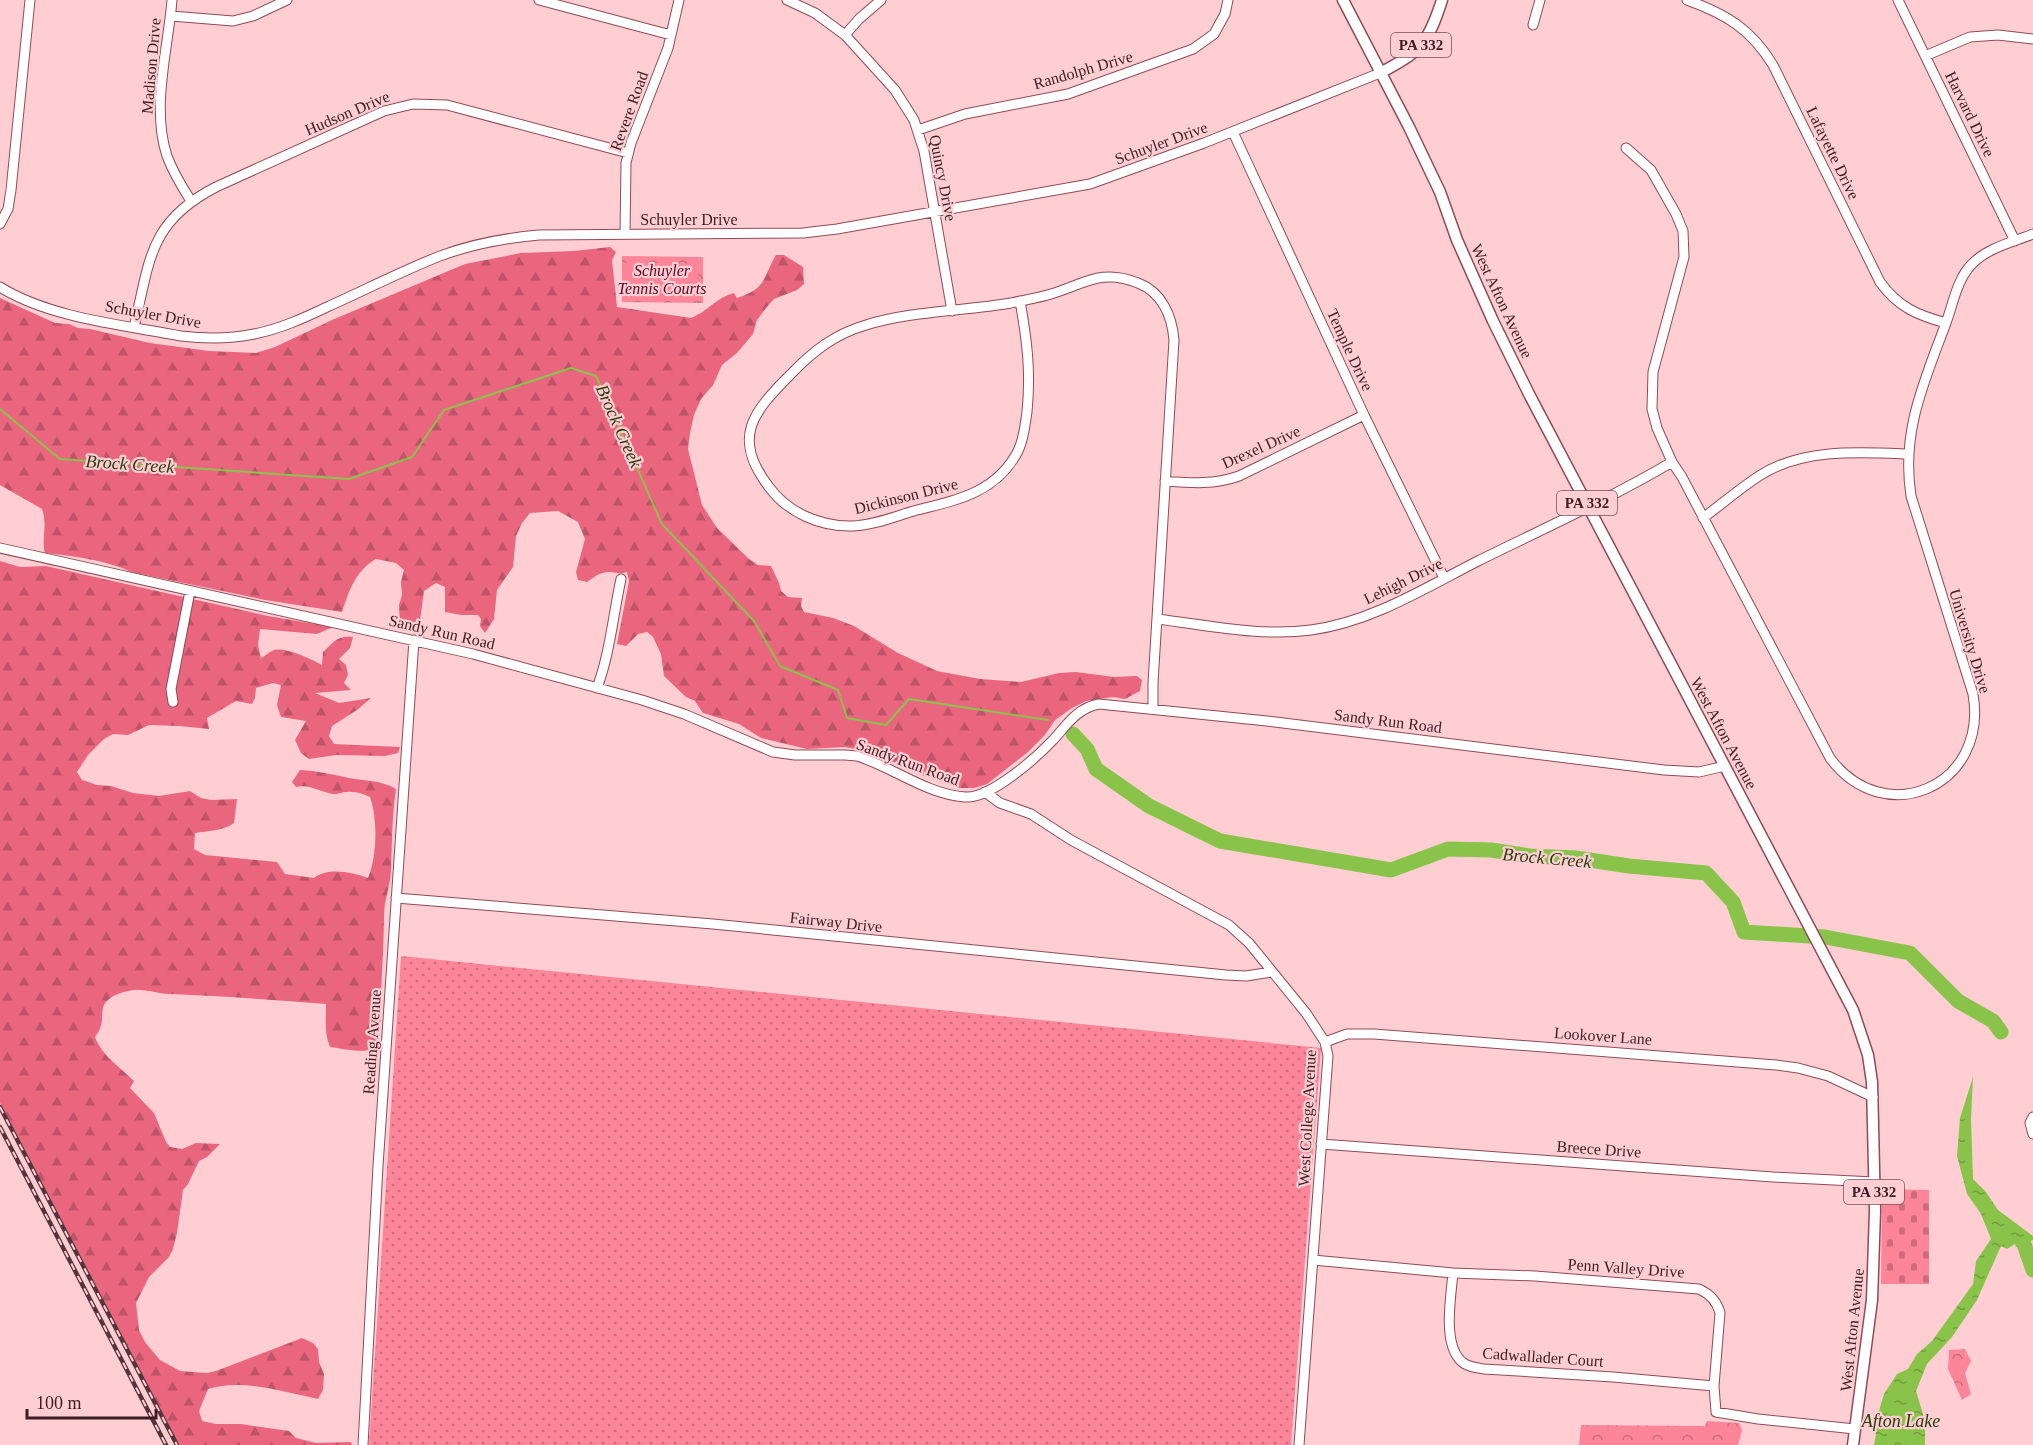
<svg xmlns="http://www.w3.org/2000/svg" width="2033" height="1445" font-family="'Times New Roman',serif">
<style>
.grass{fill:url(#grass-dots)}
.forest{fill:url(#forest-firs)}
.cemetery{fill:url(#cemetery-stones)}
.park{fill:url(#park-crowns)}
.pitch{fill:#fc8599}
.water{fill:url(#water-ripples)}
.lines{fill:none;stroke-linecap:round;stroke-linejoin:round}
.stream{stroke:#8ac349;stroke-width:2}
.river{stroke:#8ac349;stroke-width:15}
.minor-casing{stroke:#8f4a56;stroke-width:11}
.major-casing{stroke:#8f4a56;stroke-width:13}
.minor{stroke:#fff;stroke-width:9}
.major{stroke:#fff;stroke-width:10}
.rail-casing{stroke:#56353a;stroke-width:4.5}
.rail{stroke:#ffced3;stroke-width:2;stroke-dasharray:7;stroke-linecap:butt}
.labels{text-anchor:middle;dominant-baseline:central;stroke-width:4.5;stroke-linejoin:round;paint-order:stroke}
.shield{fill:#ffced3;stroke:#765257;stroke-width:1.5}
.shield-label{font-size:15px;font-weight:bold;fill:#3b1d22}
.street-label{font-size:16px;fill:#3b1d22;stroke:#ffced3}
.park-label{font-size:16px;font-style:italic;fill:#5d0722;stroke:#ffced3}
.water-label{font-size:18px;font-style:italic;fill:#273d0c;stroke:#ffced3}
</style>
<defs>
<pattern id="grass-dots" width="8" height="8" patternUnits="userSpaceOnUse" patternTransform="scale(1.5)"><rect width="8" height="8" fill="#fc8599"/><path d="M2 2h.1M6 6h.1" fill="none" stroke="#cd6c7c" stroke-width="1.8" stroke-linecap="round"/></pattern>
<pattern id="forest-firs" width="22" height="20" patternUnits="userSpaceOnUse" patternTransform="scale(1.5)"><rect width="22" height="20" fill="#ea667f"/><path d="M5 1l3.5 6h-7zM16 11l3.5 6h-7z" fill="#bf5368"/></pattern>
<pattern id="cemetery-stones" width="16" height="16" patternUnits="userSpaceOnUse" patternTransform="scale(1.5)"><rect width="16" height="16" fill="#fc8599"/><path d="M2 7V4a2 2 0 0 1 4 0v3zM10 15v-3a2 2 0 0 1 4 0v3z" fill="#cd6c7c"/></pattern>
<pattern id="park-crowns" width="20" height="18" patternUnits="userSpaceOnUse" patternTransform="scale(1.5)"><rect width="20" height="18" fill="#fc8599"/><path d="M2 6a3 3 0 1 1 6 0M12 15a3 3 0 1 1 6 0" fill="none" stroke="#cd6c7c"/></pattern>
<pattern id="water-ripples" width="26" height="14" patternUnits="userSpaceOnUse" patternTransform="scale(1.5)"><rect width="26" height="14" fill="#8ac349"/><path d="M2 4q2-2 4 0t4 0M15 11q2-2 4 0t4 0" fill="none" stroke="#729e3c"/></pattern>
</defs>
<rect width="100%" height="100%" fill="#ffced3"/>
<path class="grass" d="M401,956L1321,1048L1291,1445H369Z"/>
<path class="forest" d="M610,247L616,252L612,260L617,307L691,318C707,312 717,297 734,293L737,298C767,288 762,279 776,255H784L803,267L804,284L797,290L774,299L766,308L757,320L753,334L737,353L722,365L713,385L701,399L694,415L690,433L688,449L702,505L717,528L749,559L758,565L771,566L779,583L781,591L788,597L802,598L801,606L804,612L833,618L854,626L898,653L937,671L980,679L1021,682L1059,673L1076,672L1114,677L1137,676L1142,680L1140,691L1125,699L1113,697L1086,701L1072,708L1055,720L1045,735L1028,752L987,784L974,788H959L924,776L914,770L865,751L845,747L807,749L761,738L739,724L703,713L695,701L686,697L664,676L661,654L653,637L647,632L638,634L626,646L617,644L629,581L627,572C620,574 618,573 611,572C601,571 594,577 587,582L578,580L576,572L585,539L578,522L558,511L530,513L522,523L516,536L513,567L497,590L494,619L485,633L480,626L481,619L478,615H461L445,612V587L436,583L424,591L420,620L411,632L400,628L399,605L402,595L401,582L404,570L396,563L376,559C356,570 349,591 342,612L265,600L131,572C107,560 72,556 45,553C41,537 48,525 42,509L0,485V298L55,323L69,324L78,328L90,329L150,343L209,351L256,353L275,347L332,320L465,264L521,253L574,251Z
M0,561L20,567L46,566L268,616L333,627L317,634L260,629L258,645L261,658C265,656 269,652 274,650C286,647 311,659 322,665L323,652C334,642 337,635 353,637L350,648L339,659L346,665L348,675L344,683L351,690L315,693L339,703L371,698L357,710L332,726L329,736L334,744L400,747L398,753L385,756L336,755L309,759L301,753L295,740L306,721L281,717L277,705L281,685L273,683L256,688L255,698L252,704L236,701L207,718L209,729L179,726L149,725L128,735L113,734L104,739L88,755L77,772L82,780L97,785L111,786L133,793L159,796L190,791L201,798L211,800L237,799L234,823C222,831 208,831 195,833L194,849L205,855L277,862L285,874L314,878C328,867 352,872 368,878C377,857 378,819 370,797C363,794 355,791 347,792C342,792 337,795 333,794C319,792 311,784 296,787L292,782L300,770C317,771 332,774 349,778C365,781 381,780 396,789C392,816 392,843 391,871C390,886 384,901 384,916C384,942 382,968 381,994C381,1005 382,1041 375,1047C368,1055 340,1048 330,1047C324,1033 326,1018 326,1004C274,1000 222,996 170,994C158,994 145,989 134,990C126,991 114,994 108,1000C97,1009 108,1021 95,1037C102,1056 119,1066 134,1081L130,1088L154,1113L166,1142L170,1147L182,1149L196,1143L220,1144L207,1157L199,1161L188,1184L183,1190L177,1233L173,1249L169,1257L149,1277L136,1303L139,1330L145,1342L160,1360L180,1371L207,1373L216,1371L302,1338L313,1343L318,1349L319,1362L324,1374L323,1390L318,1399C283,1392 242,1378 208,1389L199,1411L202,1421L216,1424H241L289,1431L296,1438L316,1443L351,1442L352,1445H179L0,1103Z"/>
<path class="cemetery" d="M1882,1189L1929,1190V1284H1881Z"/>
<path class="park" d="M622,256L703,257V303L622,302Z
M1965,1349L1971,1361L1965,1373L1971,1394L1962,1400L1948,1369L1949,1350Z
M1707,1421L1739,1423L1742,1430L1738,1445H1579L1581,1425L1705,1426Z"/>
<path class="pitch" d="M626,263H641L640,294H626Z
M646,263H660L659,294H645Z
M664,264H679L678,295H664Z
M684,264H698L697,295H683Z"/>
<path class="water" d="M1973,1077L1971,1119L1973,1179L1986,1192L1998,1210L2033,1236V1240L2016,1247L2015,1244L2007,1249L2001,1246L1977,1300L1952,1337L1927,1364L1916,1391L1925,1421V1445H1874L1876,1434L1873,1431L1884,1394L1897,1374L1908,1369L1917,1354L1932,1341L1973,1284L1976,1261L1991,1239L1981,1214L1967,1194L1957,1156L1960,1118Z"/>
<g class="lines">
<path class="stream" d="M0,409L60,459L349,479L412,457L444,410L571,368L596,376L662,524L754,621L780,666L838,690L847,718L886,725L909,699L1048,720"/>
<path class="river" d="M1073,734L1087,749L1096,769L1149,806L1220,841L1391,870L1448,849L1491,850L1530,856L1576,858L1629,866L1706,873L1733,902L1744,932L1825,937L1910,953L1958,1001L1993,1021L2001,1032
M2024,1244L2033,1270"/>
<g class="minor-casing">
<path id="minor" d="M172,0C168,50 151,107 167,156C173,172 182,187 191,201
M539,0L671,35
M787,0L815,13L845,35L895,90L914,120L924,151L952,311
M1687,0C1726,14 1751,29 1773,65L1880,282C1898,307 1917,315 1946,323
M1898,0L2015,241
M171,16L233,21L253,16L287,0
M1533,25L1540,0
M845,35L859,19L881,0
M1925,56L1970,37L1998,35L2033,39
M918,130L965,114L1068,94L1193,49L1214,34L1225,14L1228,0
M1233,132L1364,415L1444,578
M1626,148L1651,170L1676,214L1683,231L1684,257L1653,372L1652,409L1657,428L1672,462
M0,224L8,209L11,190L30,0
M625,234L626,163L631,143L668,48L679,0
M0,287C50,318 123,325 181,336C206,339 230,339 254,334C280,329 304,318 327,307C365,290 402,271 440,256C472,244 505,238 539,235L803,233L837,229L1090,184L1204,143L1380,73
M1020,301C1027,340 1031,372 1027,412C1025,425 1024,439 1018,451C997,492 958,500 917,510C896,516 875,525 853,526C821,527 788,513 769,487C731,437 753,412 791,374C813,351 835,334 866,325C910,311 965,311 1011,303C1024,300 1038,298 1051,294C1084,284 1102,268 1138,283C1162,292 1172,316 1174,340L1153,683V708
M134,327C150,261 148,222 216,187L384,111L413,104L447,105L628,153
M1165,481C1191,483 1214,485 1239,476L1364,415
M1703,518C1722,504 1739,489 1759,476C1802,448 1859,452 1908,454
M0,548L473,654L642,700L684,714L773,752L795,755H845L857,756C893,767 926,794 965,797C990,799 1036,758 1053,740C1067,725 1077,708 1099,704L1267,721L1664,770L1699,772L1725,766
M1157,619C1207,625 1260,637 1311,630C1371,622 1425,588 1478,561C1543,529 1609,499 1672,462L1682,477L1830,758C1884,831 1989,787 1973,694L1911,496C1901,432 1924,382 1946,323C1953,304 1957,279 1972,264C1987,248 2013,242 2033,234
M597,688C610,653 613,616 621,579
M173,702L171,689L190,591
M985,792L1000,803L1031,814L1071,840L1229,925L1249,943L1306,1013L1325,1042L1328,1056L1299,1445
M396,898L713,924L1226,975L1246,976L1272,972
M1325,1042L1347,1034H1374L1776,1065L1798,1068L1828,1076L1873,1097
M2033,1117L2030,1123L2033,1134
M1321,1144L1773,1177L1874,1182
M1313,1260L1453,1273L1535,1276L1699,1289C1710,1294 1717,1301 1720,1313L1714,1386L1716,1412L1758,1419L1855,1429
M1453,1273C1451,1297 1441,1349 1465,1364C1470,1367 1478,1368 1484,1369L1613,1377L1714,1386
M363,1445L378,1166L414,640"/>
</g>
<g class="major-casing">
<path id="major" d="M1343,0L1409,127L1440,192L1457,240L1493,321L1529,394L1853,1010L1868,1055L1872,1082L1875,1211L1872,1300L1853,1445
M1380,73C1420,52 1428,44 1442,0"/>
</g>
<use href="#minor" class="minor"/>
<use href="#major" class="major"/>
<g class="rail-casing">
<path id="rail" d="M0,1107L177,1445
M0,1127L166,1445"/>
</g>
<use href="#rail" class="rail"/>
</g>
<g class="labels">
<g class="shield">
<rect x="1391" y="33" width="60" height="24" rx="4.5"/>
<rect x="1557" y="491" width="60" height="24" rx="4.5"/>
<rect x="1844" y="1180" width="60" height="24" rx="4.5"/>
</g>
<g class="shield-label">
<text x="1421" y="45">PA 332</text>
<text x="1587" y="503">PA 332</text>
<text x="1874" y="1192">PA 332</text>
</g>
<g class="street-label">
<text transform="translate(151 66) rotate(-85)">Madison Drive</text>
<text transform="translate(1083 70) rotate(-16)">Randolph Drive</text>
<text transform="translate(629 111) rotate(-70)">Revere Road</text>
<text transform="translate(347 113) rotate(-23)">Hudson Drive</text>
<text transform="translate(1970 114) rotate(64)">Harvard Drive</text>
<text transform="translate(1161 143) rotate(-20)">Schuyler Drive</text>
<text transform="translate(1833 153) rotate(64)">Lafayette Drive</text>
<text transform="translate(943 178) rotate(79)">Quincy Drive</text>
<text x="689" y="219">Schuyler Drive</text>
<text transform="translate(1502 301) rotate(65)">West Afton Avenue</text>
<text transform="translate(153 314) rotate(10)">Schuyler Drive</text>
<text transform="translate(1350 350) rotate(65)">Temple Drive</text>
<text transform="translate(1261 447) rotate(-24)">Drexel Drive</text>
<text transform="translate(906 496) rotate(-14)">Dickinson Drive</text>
<text transform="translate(1403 581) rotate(-26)">Lehigh Drive</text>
<text transform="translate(442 632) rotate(13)">Sandy Run Road</text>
<text transform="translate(1970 641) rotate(73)">University Drive</text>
<text transform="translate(1388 721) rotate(7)">Sandy Run Road</text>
<text transform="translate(1724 733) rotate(62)">West Afton Avenue</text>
<text transform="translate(908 762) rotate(20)">Sandy Run Road</text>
<text transform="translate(836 922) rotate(6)">Fairway Drive</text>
<text transform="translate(1603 1036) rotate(4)">Lookover Lane</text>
<text transform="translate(372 1042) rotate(-86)">Reading Avenue</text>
<text transform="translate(1307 1118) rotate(-87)">West College Avenue</text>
<text transform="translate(1599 1149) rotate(4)">Breece Drive</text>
<text transform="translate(1626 1268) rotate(4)">Penn Valley Drive</text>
<text transform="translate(1852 1330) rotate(-84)">West Afton Avenue</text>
<text transform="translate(1543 1357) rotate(4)">Cadwallader Court</text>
</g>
<g class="park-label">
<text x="662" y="270">Schuyler<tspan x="662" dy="18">Tennis Courts</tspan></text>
</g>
<g class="water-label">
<text transform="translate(619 426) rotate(66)">Brock Creek</text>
<text transform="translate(130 464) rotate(4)">Brock Creek</text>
<text transform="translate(1547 858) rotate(5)">Brock Creek</text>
<text x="1901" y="1421">Afton Lake</text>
</g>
</g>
<path d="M27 1409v9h129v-9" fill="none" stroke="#3b1d22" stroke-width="3"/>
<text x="36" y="1409" font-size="18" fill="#3b1d22" stroke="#ffced3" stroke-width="4.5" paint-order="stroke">100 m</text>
</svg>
